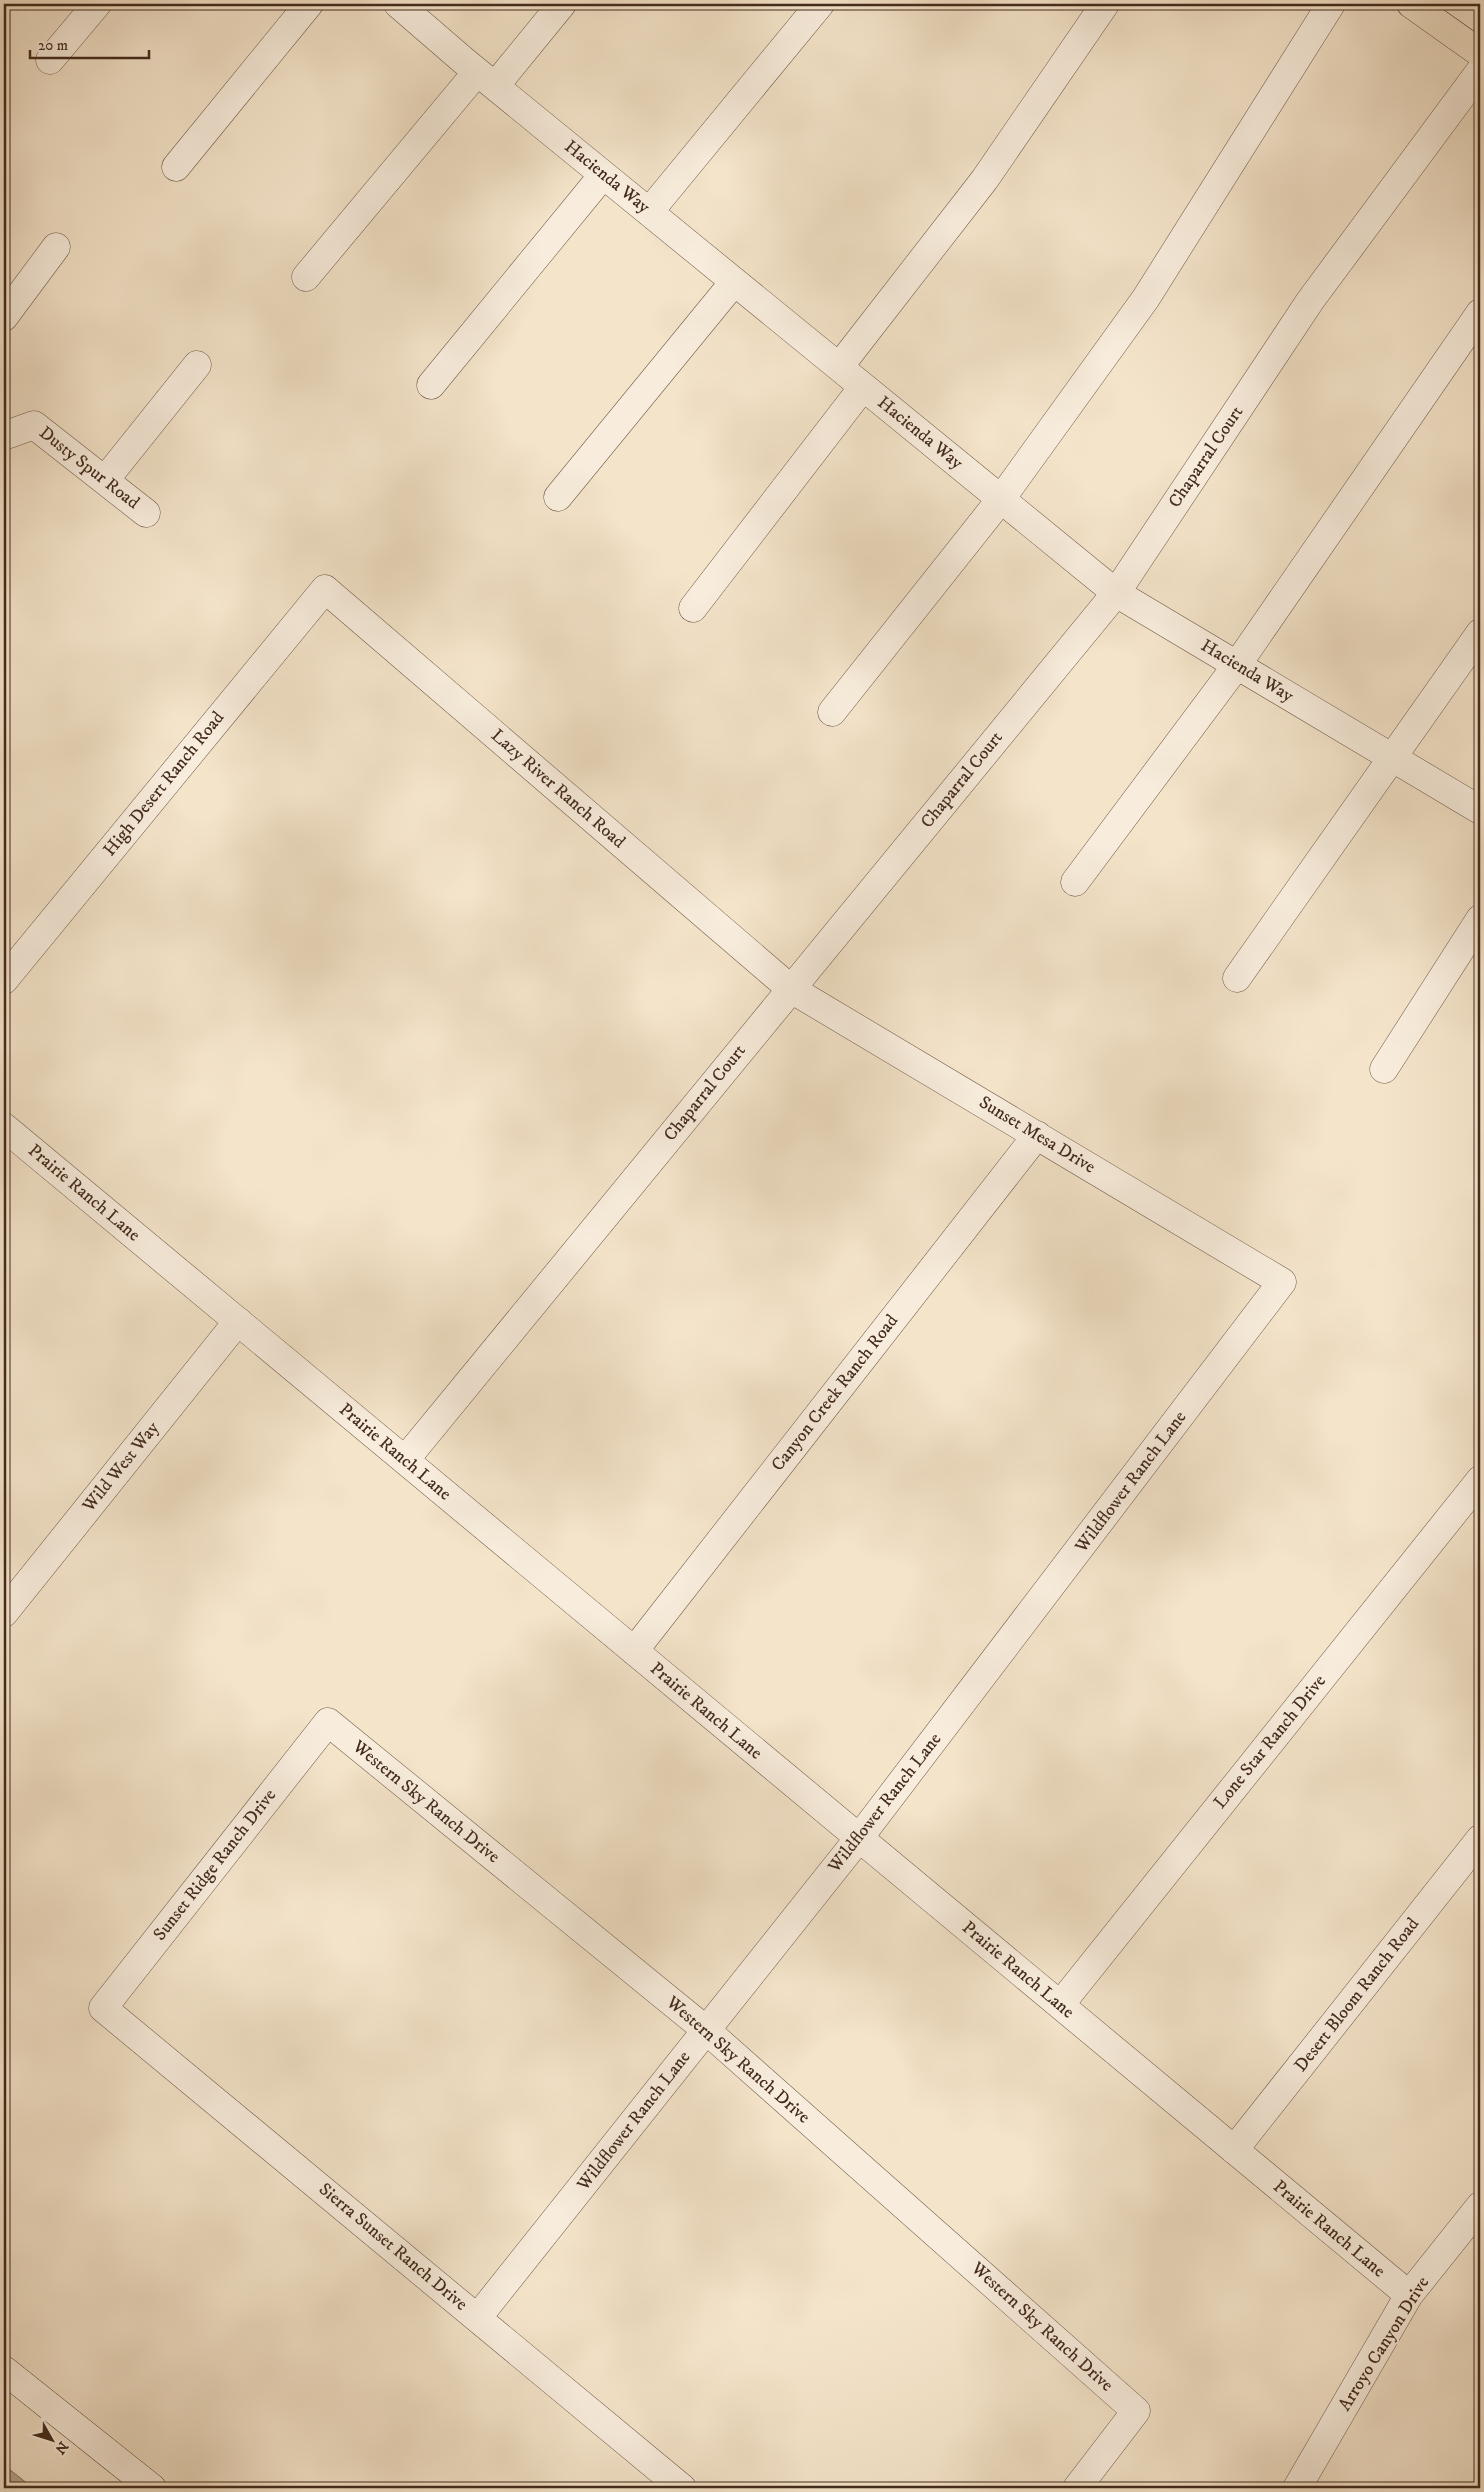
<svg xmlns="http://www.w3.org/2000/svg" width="1484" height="2492" font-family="'IM FELL DW Pica',serif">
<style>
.water{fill:#b8a58f;stroke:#897461}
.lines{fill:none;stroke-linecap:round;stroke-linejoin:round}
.street-casing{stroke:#6f5948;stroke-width:29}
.secondary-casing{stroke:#432b1d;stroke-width:29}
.highway-casing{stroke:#432b1d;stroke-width:29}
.street{stroke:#f8eddd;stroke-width:28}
.secondary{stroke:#f8eddd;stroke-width:28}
.highway{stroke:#f4e4ca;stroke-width:28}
.labels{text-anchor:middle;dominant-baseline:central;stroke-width:4;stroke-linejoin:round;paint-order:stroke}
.street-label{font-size:18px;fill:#432b1d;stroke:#f8eddd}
</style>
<rect width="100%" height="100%" fill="#f4e4ca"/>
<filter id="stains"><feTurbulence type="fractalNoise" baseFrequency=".004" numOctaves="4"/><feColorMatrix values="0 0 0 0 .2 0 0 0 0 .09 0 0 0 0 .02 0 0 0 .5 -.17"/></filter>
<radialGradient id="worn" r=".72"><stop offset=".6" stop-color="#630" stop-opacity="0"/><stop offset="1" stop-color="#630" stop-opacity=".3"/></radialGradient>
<path class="water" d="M4,2465L33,2488H4Z"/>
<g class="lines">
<g class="street-casing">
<path id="street" d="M398,4L464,61L1116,593L1480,810
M50,60L97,4
M495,86L562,4
M176,167L309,4
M649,212L820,4
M306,277L477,72
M4,317L56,247
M839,367L985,179L1105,4
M431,385L603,175
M9,434L34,425L146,513
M105,480L197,365
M558,497L734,282
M693,608L863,387
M832,712L1001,499L1146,298L1331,4
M1075,882L1237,665L1480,313
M1237,978L1480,633
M4,980L325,589L791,989L1282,1282L859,1838L478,2317
M1384,1069L1480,919
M4,1127L1409,2295
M405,1460L1116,593L1310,301L1480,71
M4,1613L238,1321
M634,1651L1037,1135
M1060,2005L1480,1480
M1234,2150L1480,1839
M682,2488L103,2008L328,1722L706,2030L1136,2411L1077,2488
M1297,2488L1409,2295L1480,2206"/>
</g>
<g class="secondary-casing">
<path id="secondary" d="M4,2370L152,2488"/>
</g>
<g class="highway-casing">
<path id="highway" d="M1411,4L1480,53"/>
</g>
<use href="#street" class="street"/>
<use href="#secondary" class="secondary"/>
<use href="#highway" class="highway"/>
</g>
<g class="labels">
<g class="street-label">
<text transform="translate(607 177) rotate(39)">Hacienda Way</text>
<text transform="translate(920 433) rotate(39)">Hacienda Way</text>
<text transform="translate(1206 457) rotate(-56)">Chaparral Court</text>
<text transform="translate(89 468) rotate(38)">Dusty Spur Road</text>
<text transform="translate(1247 671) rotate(31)">Hacienda Way</text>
<text transform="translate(962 780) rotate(-51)">Chaparral Court</text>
<text transform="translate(164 784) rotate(-51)">High Desert Ranch Road</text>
<text transform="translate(558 789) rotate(41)">Lazy River Ranch Road</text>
<text transform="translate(705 1093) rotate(-51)">Chaparral Court</text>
<text transform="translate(1037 1135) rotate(31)">Sunset Mesa Drive</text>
<text transform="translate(84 1193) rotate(40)">Prairie Ranch Lane</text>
<text transform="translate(835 1393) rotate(-52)">Canyon Creek Ranch Road</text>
<text transform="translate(395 1452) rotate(40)">Prairie Ranch Lane</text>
<text transform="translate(121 1467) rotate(-51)">Wild West Way</text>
<text transform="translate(1131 1482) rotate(-53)">Wildflower Ranch Lane</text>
<text transform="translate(706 1711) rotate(40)">Prairie Ranch Lane</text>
<text transform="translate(1270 1742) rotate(-51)">Lone Star Ranch Drive</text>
<text transform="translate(426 1802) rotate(39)">Western Sky Ranch Drive</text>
<text transform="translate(885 1803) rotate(-52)">Wildflower Ranch Lane</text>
<text transform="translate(215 1865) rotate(-52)">Sunset Ridge Ranch Drive</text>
<text transform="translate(1018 1970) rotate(40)">Prairie Ranch Lane</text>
<text transform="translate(1357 1995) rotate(-52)">Desert Bloom Ranch Road</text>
<text transform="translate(738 2060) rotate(41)">Western Sky Ranch Drive</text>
<text transform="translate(634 2121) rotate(-52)">Wildflower Ranch Lane</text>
<text transform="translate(1329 2229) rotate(40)">Prairie Ranch Lane</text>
<text transform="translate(393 2247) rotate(40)">Sierra Sunset Ranch Drive</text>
<text transform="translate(1042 2327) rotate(42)">Western Sky Ranch Drive</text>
<text transform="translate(1384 2344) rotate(-58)">Arroyo Canyon Drive</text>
</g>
</g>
<rect width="1484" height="2492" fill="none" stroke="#f4e4ca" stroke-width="20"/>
<rect x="5" y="5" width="1474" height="2482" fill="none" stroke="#432b1d" stroke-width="2.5"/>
<rect x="10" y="10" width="1464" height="2472" fill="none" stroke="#432b1d"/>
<g transform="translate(52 2440) rotate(129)" stroke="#f8eddd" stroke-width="4" paint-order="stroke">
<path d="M0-4L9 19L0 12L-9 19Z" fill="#432b1d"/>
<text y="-8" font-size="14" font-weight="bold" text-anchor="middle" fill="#432b1d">N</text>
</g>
<path d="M30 50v8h119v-8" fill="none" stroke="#432b1d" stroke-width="2.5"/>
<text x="38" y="50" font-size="15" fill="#432b1d" stroke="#f8eddd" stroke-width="4" paint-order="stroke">20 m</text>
<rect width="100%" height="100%" filter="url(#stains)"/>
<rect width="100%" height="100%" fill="url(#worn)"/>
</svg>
